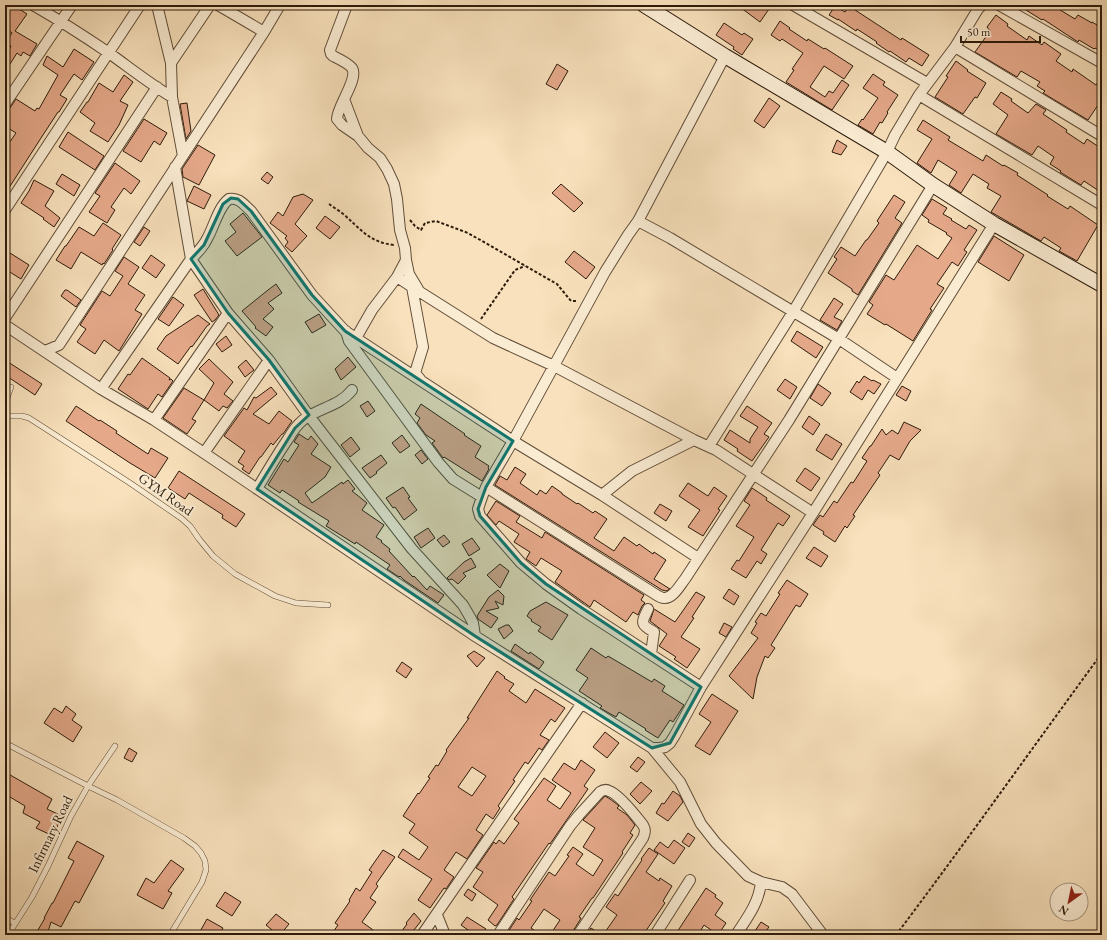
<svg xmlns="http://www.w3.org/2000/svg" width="1107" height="940" font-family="'EB Garamond',serif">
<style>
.building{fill:#e5a98a;stroke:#2d1b0b;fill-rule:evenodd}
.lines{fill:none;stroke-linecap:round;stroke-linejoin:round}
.lane-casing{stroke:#604c37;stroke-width:6}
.street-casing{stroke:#604c37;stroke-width:12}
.secondary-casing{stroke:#2d1b0b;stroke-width:16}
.path{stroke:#2d1b0b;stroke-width:2;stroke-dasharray:3 2;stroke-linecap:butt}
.lane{stroke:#faecd3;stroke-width:5}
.street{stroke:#faecd3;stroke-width:10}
.secondary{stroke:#faecd3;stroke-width:14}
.marked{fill:#0f766e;fill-opacity:0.2;stroke:#0f766e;stroke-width:3;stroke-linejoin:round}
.labels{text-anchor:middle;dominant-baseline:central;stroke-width:4;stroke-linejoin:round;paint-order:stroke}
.street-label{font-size:14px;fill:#2d1b0b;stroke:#faecd3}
</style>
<rect width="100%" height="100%" fill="#f8e1bc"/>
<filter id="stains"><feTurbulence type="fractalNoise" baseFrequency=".005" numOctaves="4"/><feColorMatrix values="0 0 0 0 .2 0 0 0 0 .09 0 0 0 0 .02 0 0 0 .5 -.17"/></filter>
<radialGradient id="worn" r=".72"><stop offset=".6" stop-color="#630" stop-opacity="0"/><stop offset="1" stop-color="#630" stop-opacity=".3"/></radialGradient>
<path class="building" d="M5,5H13L27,14L15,31L37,44L30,56L23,52L21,56L17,53L5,72V57L11,46L5,43L12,33L5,28Z
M737,5H763L769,9L760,22Z
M1018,5H1052L1075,19L1078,15L1092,23V22L1102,28V52L1095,48L1094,49L1079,40L1078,42L1043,19L1042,20Z
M835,6L845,12L849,6L901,40L902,38L929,55L922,66L909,58L906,62L890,51L889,52L876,43L877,42L857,29L856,31L838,19V20L829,15Z
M996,15L1008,24L1007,26L1027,40L1029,36L1042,45L1044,42L1061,54L1056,61L1072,72L1073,69L1096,85L1102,77V99L1088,120L1043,93L1045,91L1037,86L1040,82L1021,71L1017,77L975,52L990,31L987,27Z
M780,21L790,28L789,29L807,41L808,39L824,49L825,48L853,66L844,79L824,66L810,87L825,97L829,91L833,93L842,80L849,85L832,110L786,82L794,70L792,69L803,53L782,39L780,41L771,35Z
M724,23L742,35L744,33L753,39L742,55L733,49L734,47L716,35Z
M74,49L94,62L82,80L74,74L60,95L67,99L59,112H58L41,138L5,194V166L9,160L5,157V149L16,133L5,126V120L10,113L6,110L10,108L16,99L35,111L37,108L39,109L58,75L43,65L47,56L63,67Z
M956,61L968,70L967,71L986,83L977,98L975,97L963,114L935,97L948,77L946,76Z
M557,64L568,71L557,90L546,84Z
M873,74L885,82L883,85L898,95L887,112L888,113L882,123L880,122L873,134L858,125L862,119L863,120L878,98L863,88Z
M124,75L133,82L120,101L128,105L119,125L108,142L90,131L95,123L80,112L87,102H88L99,83L113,92Z
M1001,92L1012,99L1011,101L1028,113L1036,104L1046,110L1043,114L1067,130L1066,132L1084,144L1087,139L1102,149V193L1084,181L1081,185L1060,172L1061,171L1050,164L1054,157L1038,146L1032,155L996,134L1008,115L993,104Z
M769,98L780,106L764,128L754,121Z
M187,103L191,131L186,139L180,104Z
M144,119L167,133L160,145L154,141L141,162L123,151Z
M923,120L950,137L948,140L983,161L986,155L1003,166L1004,165L1018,173L1017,175L1048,195L1047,196L1068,209L1070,206L1098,225L1077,261L1059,251L1061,248L1044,237L1041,241L991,212L1001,196L987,188L989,184L973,174L961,193L949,185L957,172L938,160L931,173L917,163L932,139L917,130Z
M68,132L104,156L95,170L59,147Z
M837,140L847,146L841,155L832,152Z
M198,145L215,155L199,185L183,177L182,169Z
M115,163L140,181L131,194L124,188L111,207L115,210L107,223L89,212L100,196L95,193Z
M267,172L273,177L268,184L261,179Z
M62,174L80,185L74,196L56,184Z
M34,180L54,191L45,206L60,218L54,227L43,219L44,218L21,203L29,191Z
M561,184L583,203L574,212L552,193Z
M194,186L211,195L204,209L187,201Z
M303,194L313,200L295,224L307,236L292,252L285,246L288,242L285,238L287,236L270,223L278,212L283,216L293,197Z
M894,195L905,202L895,218L902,223L858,295L852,291V289L828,273L837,259L834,257L841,247L855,256L866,240H867L879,223L877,221Z
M932,199L947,208L943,214L952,219L951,220L966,229L969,225L977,230L964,250L967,252L958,266L952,262L937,284L944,288L930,309L932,310L913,341L886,324L885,325L867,314L873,305L869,302L886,275L894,280L917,245L938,259L952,238L946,234L947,233L928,222L929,220L922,215Z
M243,213L262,237L237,256L225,241L236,232L230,224Z
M325,216L340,227L330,239L316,228Z
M103,223L121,235L112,249L113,250L104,264L103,263L102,265L81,252L71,269L56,260L65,246H66L79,227L94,236Z
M144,227L150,231L140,246L134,242Z
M994,236L1024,255L1009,281L978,262Z
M574,251L595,267L586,279L565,262Z
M10,253L29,265L21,279L5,269V260Z
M151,255L165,265L156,278L142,268Z
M124,257L139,267L128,284L145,295L135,310L142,314L119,351L104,340L95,354L77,342L86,329L80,325L102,291L110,296L123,276L115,271Z
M276,284L282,293L268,303L274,309L263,319L273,327L266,336L255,328L256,327L242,311L268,290Z
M203,289L219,315L215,320L212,322L194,295Z
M65,290H67L81,300L76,307L61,296Z
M173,297L184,305L169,326L158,319Z
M834,298L843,304L834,317L842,321L837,330L820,320Z
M319,314L326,325L312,333L305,322Z
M198,315L210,324L207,326L192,347L191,346L178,364L157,349L166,336Z
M797,331L823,347L816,358L791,341Z
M226,336L232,345L222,352L216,344Z
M348,357L356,367L341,380L335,369Z
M142,358L170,378L169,380L171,379L173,381L162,397L158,394L148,409L118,389L128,374L130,375Z
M209,359L233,382L224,394L233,401L227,408L223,406L219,411L204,400L214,383L199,369Z
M5,360L42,384L35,395L5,375Z
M246,360L254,370L245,377L238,367Z
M864,376L872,381L873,380L881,384L874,394L868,390L862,400L850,392L857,381L859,383Z
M785,379L797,387L790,399L777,390Z
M818,384L831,393L822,406L810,398Z
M902,386L911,391L906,401L896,395Z
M271,387L277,394L253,414L269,424L279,411L292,421L283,434H282L273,445L271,443L261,457H260L249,474L242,469L244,466L238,462L245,451L224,436L244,408L247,410L254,397L256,398Z
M184,388L204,400L192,419L196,421L187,434L163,418Z
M368,401L375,411L367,417L360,406Z
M421,404L465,434L464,435L481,446L475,457L489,466L488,468L489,469L482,481L444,457L443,458L432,443L435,441L426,435L417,423L420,418L415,414Z
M76,406L99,421L100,420L117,431L116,433L148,454L151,448L168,458L155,478L130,463L66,421Z
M747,406L772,423L764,434L769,437L752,461L737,451L738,449L724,440L730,430L750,443V439L758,427L740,416Z
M809,416L820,424L813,435L802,427Z
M904,422L921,430L910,441L899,460L890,455L878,473L880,475L853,515L855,516L847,528L845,526L835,542L823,534L824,532L813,525L820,515L823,517L834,501L837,503L851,482L853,483L867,461L862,458L870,446H871L882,429L886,435L892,430L898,434Z
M299,434L308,440L311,436L318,444L311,454L331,467L325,477L305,493L312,503L342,482L343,484L348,480L355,489L352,491L367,503L362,510L384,525L376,537L382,541L381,542L390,549L389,551L413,577L414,576L427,590L430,586L444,595L438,603L404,580L400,576L399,577L387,569L390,565L356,542L355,544L326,526L329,521L298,502L299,501L282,490L280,493L268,485L284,459L288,462L299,445L294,442Z
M826,434L842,444L832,460L816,450Z
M402,435L410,446L400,453L392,443Z
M351,437L360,449L350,457L341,445Z
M421,450L428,459L422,464L415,455Z
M381,455L387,463L376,472L377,473L370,478L362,468Z
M515,467L526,474L520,483L537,495L540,490L546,494L552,486L562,493V494L577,504L578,503L593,513L595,511L607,519L594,538L614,551L624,537L637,546L639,544L653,554L654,552L666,560L654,579L670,589L666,591L662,590L495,485L500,476L507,480Z
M805,468L820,478L811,491L796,481Z
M179,471L245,514L236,527L222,518L223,515L189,493L185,499L168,488Z
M688,483L708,496L714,487L727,496L718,509L720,510L703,536L688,527L700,510L679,496Z
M403,487L410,497L408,498L417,510L404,520L395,507L393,508L386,498Z
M752,488L767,498L766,500L790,516L783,526L778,523L761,550L767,554L761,564L757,561L746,578L731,569L737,560L739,561L754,537L736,526L750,505L744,501Z
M496,501L520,516L516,522L542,538L545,532L644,595L641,600L645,603L642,606L638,615L633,612L626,622L594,600L590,607L555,582L562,571L541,558L536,566L529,561L526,559L530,552L514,542L519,534L499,521L496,525L487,515Z
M660,504L672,511L666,521L654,513Z
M428,528L435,538L421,548L414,537Z
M444,535L450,542L443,547L437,540Z
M472,538L480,549L469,556L462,544Z
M814,547L828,556L821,567L806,558Z
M471,558L476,567L463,573L466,576L458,584L452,579L449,580L447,578L464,562Z
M500,564L509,571L500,588L487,575Z
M787,580L808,594L800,607L796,605L771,645L775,648L768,658L765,656L757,677L753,699L729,676L758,638L751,633L757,623L755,622L761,613L766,616L780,594L778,593Z
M729,589L739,596L734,605L723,598Z
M498,590L504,596L503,605L495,601L499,608L486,611L498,618L491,628L478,619L477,616L489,597Z
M696,592L705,597L692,617L694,618L681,637L700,649L687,668L674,659L676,657L659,646L667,634L650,621L654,609L675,622Z
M546,602L568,615L552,640L538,631L541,627L531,621L532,620L527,616L530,611Z
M724,623L732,627L726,637L719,633Z
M506,625H509L513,631L504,639L498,629Z
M515,644L529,654L530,652L544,662L539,669L511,651Z
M591,648L606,658L608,656L652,682L654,679L665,686L662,691L684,705L673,722L670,720L658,738L645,730L646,729L619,712L616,717L600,708L602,706L579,691L588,678L576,670Z
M474,651L485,658L477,667L467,656Z
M402,662L412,669L406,678L396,671Z
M497,671L505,677L504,678L514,684L509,691L526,703L535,689L565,708L555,722L551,719L540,735L549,740L542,750L539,748L528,764L525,762L513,780L515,781L498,806L500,808L493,819L486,814L476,830L483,835L467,859L456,852L444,870L454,877L446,889L444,888L430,908L418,900L432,879L398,857L403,849L419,860L428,847L409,833L415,824L403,816L418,793L419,794L430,778L428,777L436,765L438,766L447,751L446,750L469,718H467L476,704ZM472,767L486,776L472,796L458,787Z
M712,694L738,711L710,755L695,746L711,722L699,714Z
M66,706L76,714L72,720L82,727L73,742L44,723L54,708L62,713Z
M605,732L619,743L607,758L593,747Z
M129,748L137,753L132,762L124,758Z
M638,757L645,762L637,772L630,767Z
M581,760L595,770L584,786L588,789L550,844L549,843L512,897L514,899L497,925L495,926L488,920L498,905L473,887L483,872L476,868L494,842L496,844L499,840L504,844L519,823L514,819L544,778L556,786L547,800L560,809L571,793L552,780L564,763L575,770Z
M5,772L52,799L47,809L62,816L53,836L36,828L40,822L23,813L25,806L5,794Z
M641,782L652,791L640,804L630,794Z
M673,791L680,796L683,802L668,821L656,813L662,803L664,804Z
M605,796L610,799L618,805L619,806L617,808L627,815L635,825L630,833L633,835L622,852L623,853L593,898H592L579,917L581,918L580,920L573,931L572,935H550L560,920L544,909L531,928L541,935H512L508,932L517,918L519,920L532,901L530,900L549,872L555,876L569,856L567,855L573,847L583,854L576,864L593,876L603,860L583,847L595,828L583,820Z
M688,833L695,838L689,847L682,842Z
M674,840L685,848L674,864L654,850L660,842L668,848Z
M77,841L104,856L79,903L75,901L61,927L51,922L47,935H35L45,918H44L52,903H53L74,861L68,858Z
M649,848L658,854L646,872L659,881L660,878L672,886L663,901L665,903L643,935H603L617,915L606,907L615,894L618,896L642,860L641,859Z
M383,850L395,857L376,884L378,886L370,898L376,902L362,922L380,935H331L338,925L335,923L350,901L349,900L356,888L360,891L372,872L369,870Z
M171,860L184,869L168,891L172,893L163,909L137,895L146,878L154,883Z
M706,888L716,895L715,897L723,903L715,915L726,923L718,935L704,925L698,935H675Z
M468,889L476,894L472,901L464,895Z
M225,892L241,902L232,916L216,906Z
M414,913L421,921L410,935H399L407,924L406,923Z
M276,914L289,924L280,935H278L266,925Z
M467,917L486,929L482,935H475L461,925Z
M207,919L223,928L219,935H198Z
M761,922L769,927L763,935H760L755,931Z
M591,928L602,935H586Z"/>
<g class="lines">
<g class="lane-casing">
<path id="lane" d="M6,416V401L11,387
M5,417L6,416H22L29,418L130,483L181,518L190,526L199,539L213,556L235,574L275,596L296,603L328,605
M5,743L88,786L117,800L184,838L195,846L201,853L205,861L206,870L202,882L170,935
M5,918L15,923
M8,935L32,897L48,866L71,816L88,786L115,746"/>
</g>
<g class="street-casing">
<path id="street" d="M33,5C59,20 84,36 109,53C130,68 150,84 172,97
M157,5L171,63L172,97L183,156
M218,5L264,32
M347,5L330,50L331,54L333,56C339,59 348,63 352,68C359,79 337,106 337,119L342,125L358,136L368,148L380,158L387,169L394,184L397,199L400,230L405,248L406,260L397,277L372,310L356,338
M793,5L927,83
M999,5L1102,63
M955,47L1102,136
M171,63L210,5
M919,95L1102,205
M344,99L358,136
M5,104L72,5
M175,167L191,259L228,313L269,360L309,416L412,549L463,605L470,617L473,623L475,636
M5,210L140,5
M638,221L725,56
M406,260L409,274L418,289
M397,277L420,292L493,338L554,366L694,440L716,450L813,513
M412,287L423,347L415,373L420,379
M5,318L157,87
M5,325L101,389L154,420L204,453L475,636L652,748L680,782L701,824L716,843L748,876L761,882L782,887L792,894L823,935
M346,331L349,341L360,356L438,462L453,479L482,497L478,509L480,516L521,563L546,584L581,609L701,687
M45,351L59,345L264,32L280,5
M101,389L191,259C198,252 204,246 208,237C214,226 219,206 229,199C239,197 244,205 251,211L312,295L345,331L513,441L602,495L698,558
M154,420L228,313
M709,446L793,312L887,152L895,135L919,95L955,47L978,9L982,5
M204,453L269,360
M486,487L655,594C658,596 661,598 664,598C673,599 680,585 685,579L789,420L933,185
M257,489C267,472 277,455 288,439C292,432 297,425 303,420C318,408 340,406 352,390
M602,495L632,471L694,440
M482,497L486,487L513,441L605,272L628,235L638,221L670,238L839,339L897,378
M648,609C642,622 639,624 654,632L651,654
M652,748H660L665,747L670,743L675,735L701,687L813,513L994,224
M437,915L445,935
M422,935L582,703
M498,935L570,826L579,815L600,792C603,790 606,789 609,791C619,794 636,816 643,825C646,830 645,833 643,838L578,935
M655,935L690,880
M736,935C747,918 759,903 761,882"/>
</g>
<g class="secondary-casing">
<path id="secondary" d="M644,5L725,56L887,152L933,185L994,224L1102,285"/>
</g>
<path class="path" d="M329,204C333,207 338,210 342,213C360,228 369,243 395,245
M410,220L415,226L421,230L425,223L436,221L468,233L557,284L571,301H577
M481,319L515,270L525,266
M896,935C966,842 1033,747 1102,653"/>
<use href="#lane" class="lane"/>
<use href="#street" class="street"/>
<use href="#secondary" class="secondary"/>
</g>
<path class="marked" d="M231,198L238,199L251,211L312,295L345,331L513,441L486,487L478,509L480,516L521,563L546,584L701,687L670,743L652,748L475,636L257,489L295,428L309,415L269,360L228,313L191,259L204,245L223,204Z"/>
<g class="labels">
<g class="street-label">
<text transform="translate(166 494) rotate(35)">GYM Road</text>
<text transform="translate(50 834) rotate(-64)">Infirmary Road</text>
</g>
</g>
<rect width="1107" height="940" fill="none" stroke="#f8e1bc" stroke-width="20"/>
<rect x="6" y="6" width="1095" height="928" fill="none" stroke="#2d1b0b" stroke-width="2"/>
<rect x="10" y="10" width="1087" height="920" fill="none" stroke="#2d1b0b"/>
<g transform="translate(1069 902) rotate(213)"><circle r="19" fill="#faecd3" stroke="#a89883"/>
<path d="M0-3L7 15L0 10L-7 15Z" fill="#8f2418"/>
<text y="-6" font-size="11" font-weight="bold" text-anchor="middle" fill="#2d1b0b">N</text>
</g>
<path d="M961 36v6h79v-6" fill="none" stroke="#2d1b0b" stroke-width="2"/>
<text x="967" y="36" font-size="12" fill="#2d1b0b" stroke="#faecd3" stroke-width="3" paint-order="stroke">50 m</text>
<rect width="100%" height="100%" filter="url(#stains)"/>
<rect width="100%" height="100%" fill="url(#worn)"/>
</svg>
